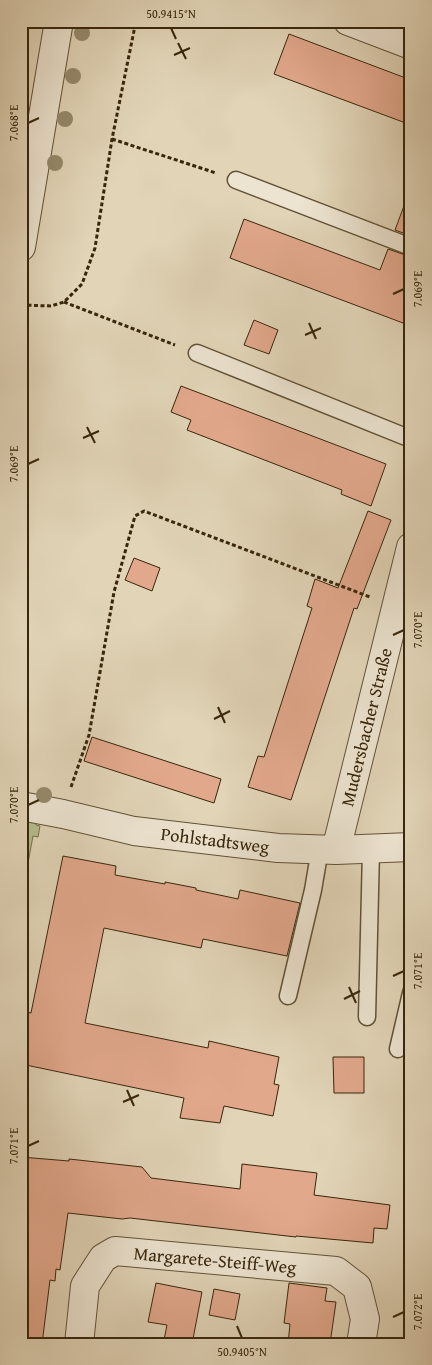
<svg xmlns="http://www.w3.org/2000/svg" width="432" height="1365" font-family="'Gentium Book Plus',serif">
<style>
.green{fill:#b4bc8d;stroke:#76714c}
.building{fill:#e2a88c;stroke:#38260b}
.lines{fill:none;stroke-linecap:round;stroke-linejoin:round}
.lane-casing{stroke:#625236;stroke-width:19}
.street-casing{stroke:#625236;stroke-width:30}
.path{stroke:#38260b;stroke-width:3;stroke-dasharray:4 2.5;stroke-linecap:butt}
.lane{stroke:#ece3d0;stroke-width:16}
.street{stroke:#ece3d0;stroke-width:28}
.tree{fill:#95896b}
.ticks{fill:none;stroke:#38260b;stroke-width:2}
.labels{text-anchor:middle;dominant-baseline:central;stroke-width:5;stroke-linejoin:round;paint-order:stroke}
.street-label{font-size:18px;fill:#38260b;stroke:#ece3d0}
.neatline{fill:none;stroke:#38260b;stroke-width:2}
.ticks-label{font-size:12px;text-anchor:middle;fill:#38260b}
</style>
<rect width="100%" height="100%" fill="#e1d4b7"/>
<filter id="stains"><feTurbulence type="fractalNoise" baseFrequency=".004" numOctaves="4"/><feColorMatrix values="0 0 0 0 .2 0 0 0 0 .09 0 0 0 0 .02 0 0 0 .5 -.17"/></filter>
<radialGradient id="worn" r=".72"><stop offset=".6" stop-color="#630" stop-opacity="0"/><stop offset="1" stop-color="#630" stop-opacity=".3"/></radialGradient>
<path class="green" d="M21,817L36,819V825L40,826L38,837L33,836L21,901Z"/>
<path class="building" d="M289,34L411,80V125L274,74Z
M408,195H411V236L395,230Z
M244,219L380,270L388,249L411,257V326L230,258Z
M254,320L278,330L269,354L244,345Z
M181,386L386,464L371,506L341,494L342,490L187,430L191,420L171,412Z
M368,511L391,520L357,609L354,608L291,800L248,787L258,756L264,757L312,608L307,606L315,579L338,588Z
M134,558L160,568L152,591L125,580Z
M92,737L221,779L214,803L84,761Z
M63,856L116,866L115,875L165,884V882L196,888V890L238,899L240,890L300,903L287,956L203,939L201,948L104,928L85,1023L208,1048L209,1041L279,1057L274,1084L279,1085L273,1116L224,1106L220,1123L180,1118L184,1098L21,1064V1011L31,1013Z
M333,1057H364V1093H334Z
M21,1157L69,1161V1159L142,1167L151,1178L240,1189L242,1164L317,1173L314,1195L390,1205L387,1229L374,1228L373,1243L296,1236V1237L130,1218L122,1219L68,1213L60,1270L56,1269L55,1281L50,1280L42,1344H21Z
M156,1283L202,1292L192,1344L164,1340L167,1325L148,1322Z
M289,1283L327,1288L325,1301L336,1302L330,1344H288L290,1324L284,1323Z
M214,1289L240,1294L235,1320L209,1315Z"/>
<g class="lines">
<g class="lane-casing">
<path id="lane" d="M236,180L411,247
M197,353L411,439
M288,996L313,890L320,849
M367,1017L371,850
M398,1049L411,993"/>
</g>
<g class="street-casing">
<path id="street" d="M348,21L411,45
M21,247L59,21
M21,806L63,814L134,831L278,848L336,850L411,847
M336,850L411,547
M79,1344L85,1286L103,1258L115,1251L336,1271L357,1287L365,1319L361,1344"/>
</g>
<path class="path" d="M112,139L216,173
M64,302L175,345
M21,305L51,306L64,302L82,284L95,248L112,139L136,21
M71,787L89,735L114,592L135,516L144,511L370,597"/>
<use href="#lane" class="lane"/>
<use href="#street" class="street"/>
</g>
<g class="tree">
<circle cx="82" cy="33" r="8"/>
<circle cx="73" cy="76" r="8"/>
<circle cx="65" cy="119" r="8"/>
<circle cx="55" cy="163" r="8"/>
<circle cx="44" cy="795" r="8"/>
</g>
<path class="ticks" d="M171,28L176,39M178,43L186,59M174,55L190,48M28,123L39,118M393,294L404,289M309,323L316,339M305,335L321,328M87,427L95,443M83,438L99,431M28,464L39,459M393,635L404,630M218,707L225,723M214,719L230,711M28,805L39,800M393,976L404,971M349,987L356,1003M344,999L360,991M127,1090L134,1106M123,1102L139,1095M28,1146L39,1141M393,1317L404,1312M237,1326L242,1338"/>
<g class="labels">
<g class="street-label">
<text transform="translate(366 727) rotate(-76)">Mudersbacher Straße</text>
<text transform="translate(215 840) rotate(7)">Pohlstadtsweg</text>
<text transform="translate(215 1260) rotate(5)">Margarete-Steiff-Weg</text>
</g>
</g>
<rect width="432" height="1365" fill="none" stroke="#e1d4b7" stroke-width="55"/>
<rect x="28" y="28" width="376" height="1310" class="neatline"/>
<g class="ticks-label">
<text x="171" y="18">50.9415°N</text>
<text transform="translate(14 123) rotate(-90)" y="4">7.068°E</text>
<text transform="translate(418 289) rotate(-90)" y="4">7.069°E</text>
<text transform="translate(14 464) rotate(-90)" y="4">7.069°E</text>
<text transform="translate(418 630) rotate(-90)" y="4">7.070°E</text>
<text transform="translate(14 805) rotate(-90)" y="4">7.070°E</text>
<text transform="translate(418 971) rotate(-90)" y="4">7.071°E</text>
<text transform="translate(14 1146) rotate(-90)" y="4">7.071°E</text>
<text transform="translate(418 1312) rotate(-90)" y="4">7.072°E</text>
<text x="242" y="1356">50.9405°N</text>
</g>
<rect width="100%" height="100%" filter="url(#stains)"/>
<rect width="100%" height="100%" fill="url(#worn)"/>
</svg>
